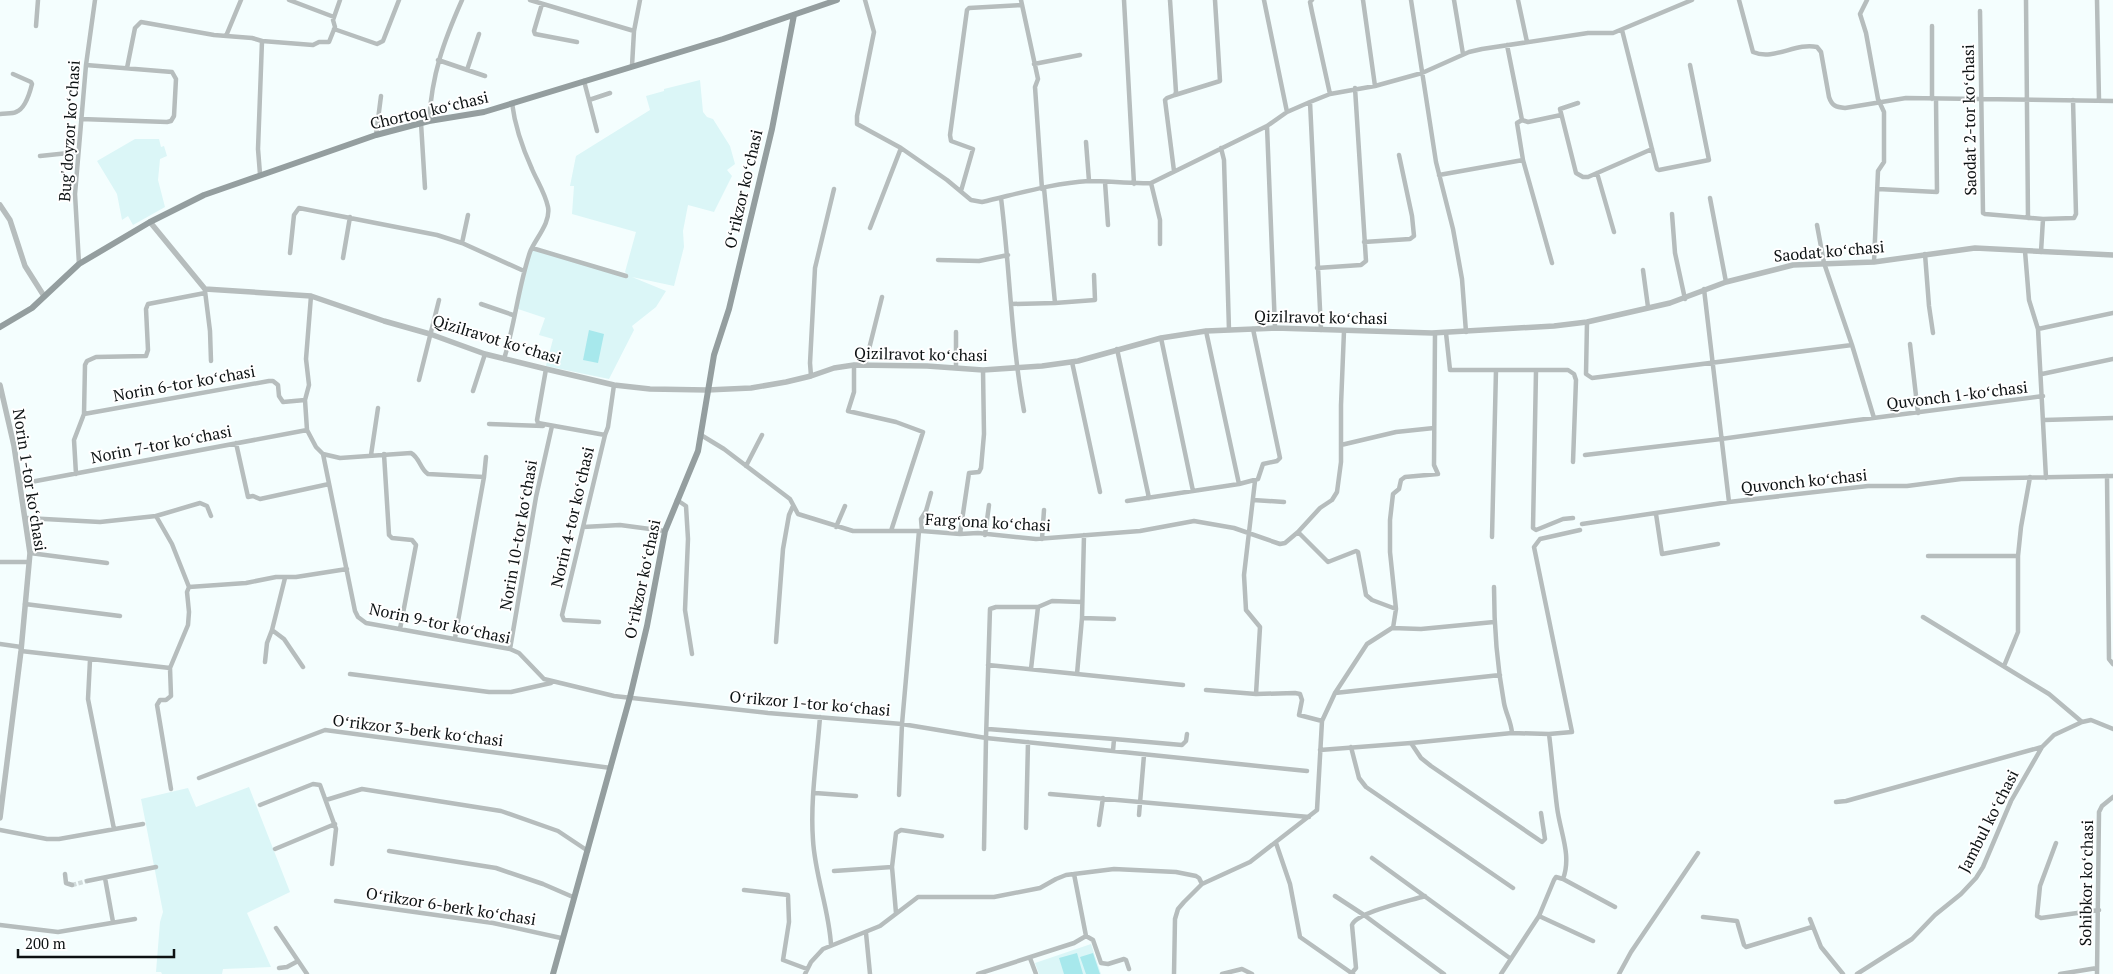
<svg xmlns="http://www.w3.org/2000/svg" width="2113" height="974" font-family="'PT Serif',serif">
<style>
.built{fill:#dbf6f7}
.pitch{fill:#a7e8ec}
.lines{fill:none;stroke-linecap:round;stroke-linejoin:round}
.minor-tunnel{stroke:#d1dbdb;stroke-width:4.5;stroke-dasharray:4.5 2;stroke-linecap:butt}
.minor{stroke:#b6bdbd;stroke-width:4.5}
.tertiary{stroke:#b6bdbd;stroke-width:5.5}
.secondary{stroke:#949e9f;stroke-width:6}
.labels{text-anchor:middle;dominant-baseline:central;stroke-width:4;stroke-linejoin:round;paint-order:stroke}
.street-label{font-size:16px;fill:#0d1213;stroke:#fff}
</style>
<rect width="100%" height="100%" fill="#f4fefe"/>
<path class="built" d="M700,80L703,112L707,117L713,119L730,146L735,164L727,170L732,176L714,212L688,205L683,231L684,247L674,286L632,277L666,291L656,307L632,326L634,330L609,379L546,366L553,339L539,335L545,318L515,308L532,250L629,276L625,272L636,232L572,214L574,186H570L576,156L650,110L646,96L664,91V89Z
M135,139H159L161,147L164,146L167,156L160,159L158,180L165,207L133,225L128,216L122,220L117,194L97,161Z
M249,787L290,892L247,913L271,967L223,969L222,974H162L161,972H156L160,922L163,912L141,799L188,788L196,807Z
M1091,944L1101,974H1039L1035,963Z"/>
<path class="pitch" d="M589,330L604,334L598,363L583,360Z
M1077,953L1083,974H1064L1059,958Z
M1093,953L1100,974H1086L1080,957Z"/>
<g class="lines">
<path class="minor-tunnel" d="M72,885L87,881"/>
<path class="minor" d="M289,0L334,17
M530,0L634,31
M865,0L874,32L857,116V124L901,148L947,180L971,200L982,202C1017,194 1053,183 1089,181C1110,181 1130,184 1151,183L1267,126L1287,112L1310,102L1330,94L1375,86L1422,73L1469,52L1482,49L1588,33H1613L1692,0
M1021,0L1038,79L1035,87L1042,189
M1124,0L1134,184
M1170,0L1176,92L1175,95L1167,98L1165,100L1174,171
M1264,0L1287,112
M1312,0L1310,2L1312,12L1330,94
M1363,0L1375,86
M1411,0L1436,162L1453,229L1462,279L1466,332
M1454,0L1463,54
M1518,0L1527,42
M1739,0L1753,52C1774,61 1796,42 1817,47L1821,52L1829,97C1832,106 1836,107 1845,108L1906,98L2113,101
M1867,0L1860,14L1866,33L1878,99L1884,112V162L1878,171L1874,262
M2026,0L2028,218
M2097,0L2099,100
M542,4L534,31L535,34L577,42
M1980,11L1983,213L1985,214L2043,219L2074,218L2076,214L2073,100
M36,26L38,0
M1932,26V99
M334,29L377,44L383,41L399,0
M1622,30L1657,169L1659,170L1709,160L1690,65
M226,36L241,0
M262,41L313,45L319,42H329L335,27L333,20L340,0
M1507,45L1522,120L1528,122L1561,115
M438,60L485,76
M1034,64L1080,55
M632,66L634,31L640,0
M127,68L135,28L141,22L214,35L252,38L262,41L258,149L260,174
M467,70L479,34
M584,81L589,100
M1175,95L1220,81L1215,0
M1310,102L1321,330
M1578,103L1560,109L1576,173L1583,177H1588L1652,149
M0,114C5,113 12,114 16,112C25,109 30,92 32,84L31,82L13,74
M81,119L167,122L171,121L174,116L176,79L172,72L86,65
M1522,120L1517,123L1523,160L1552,263
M429,121C432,74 443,43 462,0
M421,123L425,188
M1267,126L1275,328
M597,131L589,100L610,93
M376,135L381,96
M1086,142L1089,181
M1221,148L1224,160L1229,330
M40,156L78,152
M1597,173L1614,232
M1439,175L1523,160
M1105,182L1108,225
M1151,183L1160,220V244
M1044,188L1055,303L1095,300L1094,275
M1878,189L1937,192L1936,99
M961,191L973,149L951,141L950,135L967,10L969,8L1022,5
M1001,198C1010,269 1011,341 1024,411
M1710,198L1726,282
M1672,214L1675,253L1685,299
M1817,225L1824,263L1852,345L1874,418
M870,228L901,148
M1364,242L1410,239L1414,236L1412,216L1399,155
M462,243L468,215
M532,248L626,276
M2025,251L2029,300L2038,329L2046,478
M2041,252L2043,219
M290,253L294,215L299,208L437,235L462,243L524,271
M1925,254L1929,306L1933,333
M343,258L350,217
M938,260L979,261L1008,255
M79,264L75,194L86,65L95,0
M1317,268L1361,265L1366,261L1355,88
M1643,270L1648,307
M1704,289L1729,502
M205,291L210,331L211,361
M311,296L306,359L309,385L305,400L307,430L316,447L323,454L340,458L411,453C420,458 420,469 428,474L484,477
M481,304L513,315
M1011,304L1055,303
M1587,322L1586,374L1592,378L1852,345
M2038,329L2113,313
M1344,331L1341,405V462L1337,492L1332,500L1320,508L1298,532L1328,562L1356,551L1358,552L1366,595L1372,600L1396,609L1390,552V520L1393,494L1399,489L1401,480L1405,477L1438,474L1434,465L1435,333
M956,332V368
M1446,333L1450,370H1568L1574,374L1576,380L1573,462
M1161,338L1193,491
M1910,344L1918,413
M1117,349L1149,498
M504,359C515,324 518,288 530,252C535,239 551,223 548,207C545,193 537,181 532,169C522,147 515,127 512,103
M1072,362L1100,492
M854,365V392L848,411L896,422L923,432L891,531
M865,365L882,297
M546,369L537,420L538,423L605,435
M1536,371L1533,528L1536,530L1563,519L1573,518
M2042,374L2113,359
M811,376L810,363L815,268L834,189
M419,380L439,300
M473,391L485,354
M84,414L269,381H273L278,385L279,396L283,402L305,400
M2044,420L2113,418
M489,424L543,426
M701,435L724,449L790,499L798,514L853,531H922L960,534L978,533L1036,539L1140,531L1194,521L1234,528L1280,544L1285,543L1298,532
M236,443L248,497L253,496L260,499L329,484
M1341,445L1396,432L1434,428
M323,454L355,611L358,617L366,623L510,649L519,653L544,679L614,696L768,713L902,724L986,738L990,609L996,607H1038L1052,601L1082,602
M384,454L389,535L392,538L412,540L416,545L400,629
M371,455L378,408
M1585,455L1721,439L1850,421L2043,396
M746,466L762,435
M76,474L74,440L84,414L85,365L87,361L96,357L146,356L148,350L146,309L148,304L205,293
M2107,476L2109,659L2113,664
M1255,481L1244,575L1246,610L1260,627L1256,694
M20,484L307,430
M1239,484L1258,479L1263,464L1277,461L1280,458L1253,329
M677,500L686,506L688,539L685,610L692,654
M1253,500L1284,502
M1127,501L1239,484L1206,331
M1656,514L1662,554L1718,544
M156,516L200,503L207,506L211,516
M26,518L100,522L156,516L172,544L189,587L246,583L276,577H296L347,569
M1582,524L1729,502L1868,486H1907L1961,479L2113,476
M583,527L620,525L665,531
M836,527L845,506
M922,531L921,519L926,511L931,493
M960,534L969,473L979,472L981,468L984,434L983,370
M985,535L989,505
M1084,535L1082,618L1114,619
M1492,537L1496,370
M1042,539L1044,510
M30,553L107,563
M1928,556H2018
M0,562H29
M285,578L272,630L284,639L303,667
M1494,587C1494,626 1497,665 1504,703C1506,714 1511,721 1512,733
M25,604L120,616
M1923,617L2049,694L2082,722L2091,720L2113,729
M599,622L564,620L562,615L605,435L608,427L614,385
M1393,628L1396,609
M455,638L484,477L486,457
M776,642L783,549L789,515L793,506
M0,644L21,647
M510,649L536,497L552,426
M21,651L170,668
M90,660L88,699L114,829
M265,662L267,643L272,630
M988,665L1077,674L1082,618
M2004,666L2018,632V556L2021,527L2030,477
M1031,669L1038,607
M350,674L489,692H511L551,683
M1077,674L1183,685
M1206,690L1256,694L1295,693L1300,694L1302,700L1299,715L1322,721
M1335,693L1500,675
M820,717C817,757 810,801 813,840C815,876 829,909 831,945
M988,729L1114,739L1113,751
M1114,739L1182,745L1186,741L1187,734
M1411,743L1421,758L1431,766L1542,842L1545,839L1541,813
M1351,747L1359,778L1366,787L1513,888
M1320,750L1411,743L1512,733L1549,734L1572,732L1534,547L1540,539L1580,530
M199,778L325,730L611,768
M171,789L157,705L160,700H166L171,696L170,668L188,625L189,612L187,592L189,587
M815,793L856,796
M1050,794L1309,817
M899,795L902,724L919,531
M326,800L362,789L501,811L558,831L588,851
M1836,802L1846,801L2042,747L2054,735L2082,722
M260,805L313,784L320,785L336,829L332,864
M1139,815L1144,755
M1099,825L1103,798
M1026,828L1028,742
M0,830L47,839H59L143,824
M1276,843L1290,884L1300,937L1353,974
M2056,843L2040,886L2037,916L2041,918L2099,910
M275,849L335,824
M984,849L986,738L1307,771
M389,851L496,868L543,884L573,897
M1372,858L1511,959
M834,871L892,867
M65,874L66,883L72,885
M105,878L113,922
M1563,879L1615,907
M87,881L156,867
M744,890L788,895L789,922L783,960L807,969
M1335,896L1364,915L1444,974
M336,901L493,923L561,938
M896,913L892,867L896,833L901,830L942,836
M1539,916L1593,941
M1703,917L1737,921L1744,945L1746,947L1812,927
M1810,919L1821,947L1843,974
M0,925L58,932L135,919
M276,928L307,974
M866,933L870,974
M1086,936L1093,940L1101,963L1108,964L1124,959L1126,960L1129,969
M1030,958L1036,974
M279,968L287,967L298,961
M805,974L811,962L823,949L880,926L918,897H994L1040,888L1056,879L1066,875L1114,869L1176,872L1196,876L1199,878L1202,884
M978,974L1074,943L1086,936L1074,874
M1174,974L1175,919L1178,909L1184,902L1202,884L1250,862L1317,810L1322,721L1335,693L1367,644L1392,628L1421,629L1494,622
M1222,974L1242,969L1252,974
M1351,974L1356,968L1352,925C1357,912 1410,901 1425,896
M1501,974L1539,916L1554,880L1556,877L1563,879C1572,855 1560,832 1557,807C1554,783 1552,758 1549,734
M1619,974L1631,952L1698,853
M1857,974L1912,939L1935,915L1961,894L1976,878L1983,867L2011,801L2042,747
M2060,974L2097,968
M2097,974L2099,812L2102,806L2113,797"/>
<path class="tertiary" d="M0,205L10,220L25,266L44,296
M150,222L205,289L311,296L384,321L430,334L485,354L546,369L614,385L650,389L707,390L751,388L786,382L811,376L834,368L854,365L927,366L983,370L1042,366L1078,361L1161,338L1206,331L1275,328L1432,333L1554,326L1587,322L1670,303L1726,282L1793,265L1874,262L1975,248L2113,255
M0,385L14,446L30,553L21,651L0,818"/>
<path class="secondary" d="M0,327L32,308L79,264L150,222L204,195L376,135L429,121L484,112L723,39L837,0
M553,974L630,697L647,626L665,531L698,451L714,355L729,309L772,129L794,15"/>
</g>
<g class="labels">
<g class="street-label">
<text transform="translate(429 110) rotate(-13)">Chortoq koʻchasi</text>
<text transform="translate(1969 120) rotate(-91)">Saodat 2-tor koʻchasi</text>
<text transform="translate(69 131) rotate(-86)">Bug'doyzor koʻchasi</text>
<text transform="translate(743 189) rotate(-77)">Oʻrikzor koʻchasi</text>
<text transform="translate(1829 251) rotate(-5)">Saodat koʻchasi</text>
<text transform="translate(1321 317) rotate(1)">Qizilravot koʻchasi</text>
<text transform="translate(497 339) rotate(17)">Qizilravot koʻchasi</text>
<text transform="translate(921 354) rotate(1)">Qizilravot koʻchasi</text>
<text transform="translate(184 383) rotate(-10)">Norin 6-tor koʻchasi</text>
<text transform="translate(1957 395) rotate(-7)">Quvonch 1-koʻchasi</text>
<text transform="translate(161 444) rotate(-11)">Norin 7-tor koʻchasi</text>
<text transform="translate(30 480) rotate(81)">Norin 1-tor koʻchasi</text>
<text transform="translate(1804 481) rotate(-6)">Quvonch koʻchasi</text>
<text transform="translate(572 517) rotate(-77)">Norin 4-tor koʻchasi</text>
<text transform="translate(988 522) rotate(3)">Fargʻona koʻchasi</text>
<text transform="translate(518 535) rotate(-80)">Norin 10-tor koʻchasi</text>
<text transform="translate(642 579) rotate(-78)">Oʻrikzor koʻchasi</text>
<text transform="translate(440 623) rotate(12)">Norin 9-tor koʻchasi</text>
<text transform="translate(810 703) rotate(5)">Oʻrikzor 1-tor koʻchasi</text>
<text transform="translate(418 730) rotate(7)">Oʻrikzor 3-berk koʻchasi</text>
<text transform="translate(1988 821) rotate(-63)">Jambul koʻchasi</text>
<text transform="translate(2086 883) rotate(-89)">Sohibkor koʻchasi</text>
<text transform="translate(451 906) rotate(9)">Oʻrikzor 6-berk koʻchasi</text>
</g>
</g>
<path d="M18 949v8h156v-8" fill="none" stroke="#0d1213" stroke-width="2.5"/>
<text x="25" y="949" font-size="15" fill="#0d1213" stroke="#ffffff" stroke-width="4" paint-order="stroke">200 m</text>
</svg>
